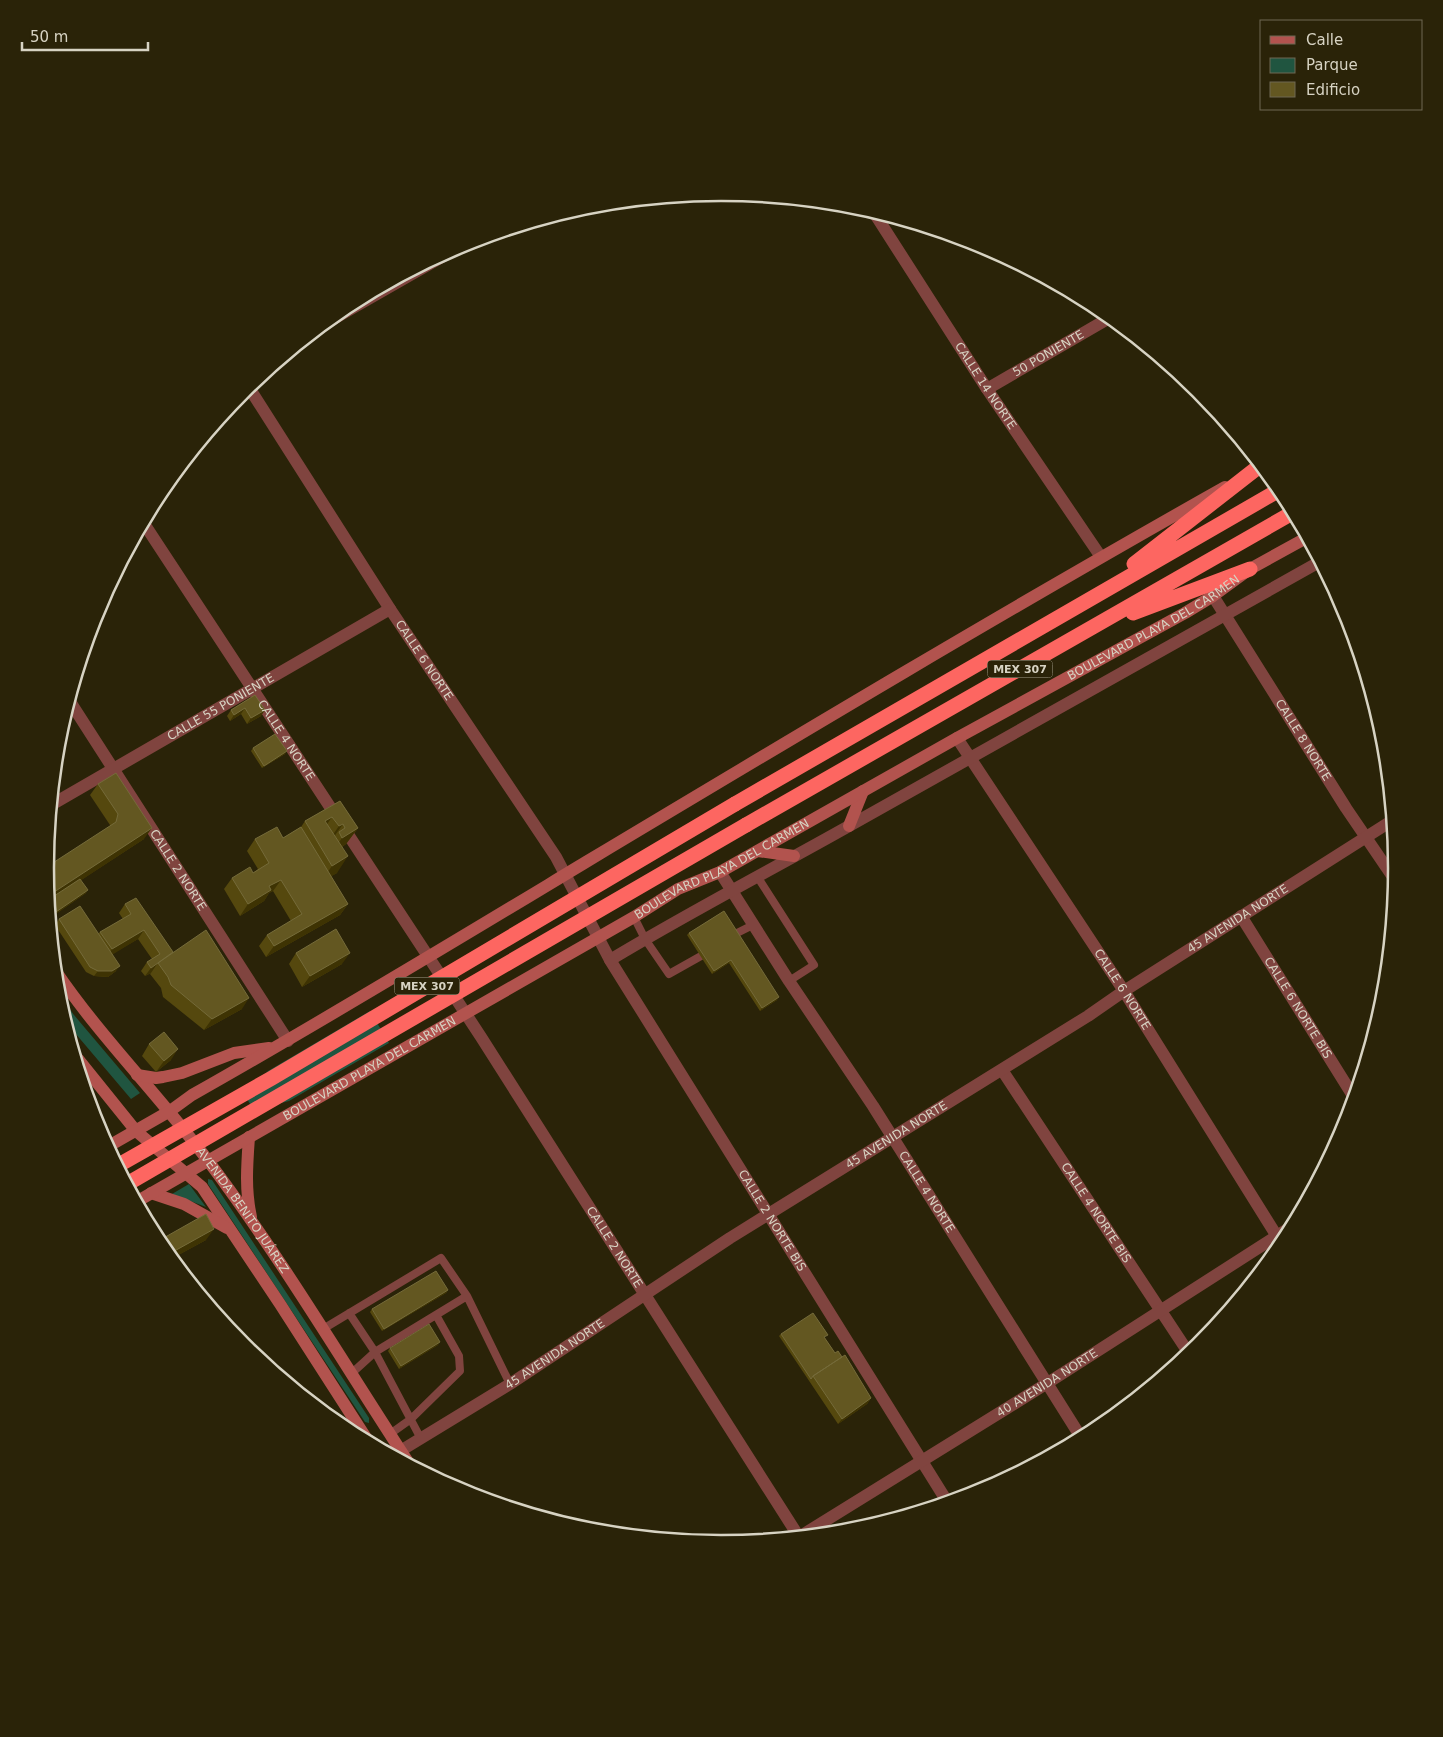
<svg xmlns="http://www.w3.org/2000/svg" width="1443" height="1737" font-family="'DejaVu Sans',sans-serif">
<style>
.green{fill:#205540}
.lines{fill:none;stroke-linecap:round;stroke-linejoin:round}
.lane{stroke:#80443f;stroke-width:8}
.street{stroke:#80443f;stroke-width:12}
.secondary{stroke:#b2534e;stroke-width:12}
.highway{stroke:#fd6661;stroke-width:15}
.highway-bridge{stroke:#fd6661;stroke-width:15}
.wall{fill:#55480e}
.shaded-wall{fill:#3e3303}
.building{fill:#635721;stroke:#756b3a}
.labels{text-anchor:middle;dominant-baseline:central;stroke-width:4;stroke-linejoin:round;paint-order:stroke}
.shield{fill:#2a2308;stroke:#a39e8b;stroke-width:1}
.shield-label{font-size:11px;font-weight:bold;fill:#d7d3c3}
.street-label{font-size:12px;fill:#d7d3c3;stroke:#2a2308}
.rim{fill:none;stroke:#d7d3c3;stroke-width:2.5}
</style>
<rect width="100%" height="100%" fill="#2a2308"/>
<path class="green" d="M57,991L74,1015L140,1093L131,1099L64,1020Z
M370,1011L389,1043L289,1101L254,1110L245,1096L268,1071Z
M208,1179L212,1180L369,1418V1423L365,1422L208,1184Z
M189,1184L206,1207L172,1194Z"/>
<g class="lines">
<path class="lane" d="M757,876L814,965L789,981
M634,917L645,939L669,974L701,956
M735,934L753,925
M349,1313L375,1352L420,1437
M323,1329L441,1258L467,1296L510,1384
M352,1373L375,1352L467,1296
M390,1434L411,1419L460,1371L459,1356L436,1315"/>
<g class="street">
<path id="s1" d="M873,211L987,389L1101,557"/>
<path d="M321,326L468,242"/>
<path id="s2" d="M248,386L390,609L556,857L610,960L948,1503"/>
<path id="s3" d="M987,389L1111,317"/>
<path id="s4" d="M143,522L481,1037L799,1537"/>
<path id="s5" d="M1213,596L1346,808L1397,883"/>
<path id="s6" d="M69,700L288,1041"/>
<path id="s7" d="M957,738L1124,991L1283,1246"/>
<path id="s8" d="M51,805L390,609"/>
<path id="s9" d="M720,872L789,981L873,1106L1082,1439"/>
<path id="s10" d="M1241,916L1355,1099"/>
<path d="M610,960C688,913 769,871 849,826C1006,737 1163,648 1321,561"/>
<path id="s11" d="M1002,1070L1190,1355"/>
<path id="s12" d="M392,1456L510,1384L730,1238L1088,1016L1124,991L1393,820"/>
<path id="s13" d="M799,1537L1046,1384L1294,1225"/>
</g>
<g class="secondary">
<path d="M849,826L863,791"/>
<path d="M758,851L794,856"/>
<path id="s14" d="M55,970C101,1038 160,1096 209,1162C282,1259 344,1364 410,1465"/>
<path d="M74,1054L136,1131L202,1187L280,1304L370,1444"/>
<path d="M137,1075L156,1078L163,1077L182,1073L234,1053L269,1048"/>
<path d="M249,1137C247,1165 245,1190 251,1217"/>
<path d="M107,1147L170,1111L192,1095C325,1020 455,941 586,862C798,735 1010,608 1225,487"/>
<path d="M151,1193L184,1204L227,1228"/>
<path id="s15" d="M136,1202L634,917L678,889L720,872L957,738L1185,613L1213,596L1250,569L1308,537"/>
</g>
<path class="highway" d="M1134,564L1257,468
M1133,613L1250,569
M735,804L1281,489
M746,825L1294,512"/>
<path class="highway-bridge" d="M117,1166L272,1078L735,804
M127,1184L746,825"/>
</g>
<path class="wall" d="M255,695L261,716L247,724L241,714L230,721L227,716L231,710Z
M253,748L285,754L262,768L251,751Z
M98,784L144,839L81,880L86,893L50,918L110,826V825L90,795Z
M340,801L358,828L346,844L342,847L337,873L331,876L348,904L340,915L266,957L259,946L267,935L291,921L273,891L269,893L264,901L240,916L224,889L232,878L253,873L258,869L247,851L255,839L283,838L301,827L305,821Z
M125,904L173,952L242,1009L204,1030L163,997L161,988L150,974L151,973L145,976L141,971L147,962L152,959L138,939L112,954L116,971L108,977L94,976L86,972L55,925L59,919L98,934L100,932L123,919L119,913Z
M724,911L777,1000L760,1011L729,963L712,974L687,935L689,933Z
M296,953L342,964L302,987L289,964Z
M149,1044L171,1060L156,1072L142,1056Z
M160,1240H206L171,1259L159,1244L158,1243Z
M448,1290L446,1293L382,1331L370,1312L372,1309Z
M781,1334L825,1338L835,1353L871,1398L867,1404L838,1424L779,1336Z
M438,1345L399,1369L388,1351L390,1348Z"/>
<path class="shaded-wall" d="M245,708L241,714L230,721L234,715Z
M265,710L261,716L247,724L251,718Z
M287,751L285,754L262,768L264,766Z
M332,817L321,833L314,837L325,821Z
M343,824L331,841L327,843L339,826Z
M152,828L144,839L48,902V896Z
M358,828L346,844L331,854L342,838Z
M348,856L337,873L320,883L332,866Z
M281,880L273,891L269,893L264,901L240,916L248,904L269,886Z
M88,890L86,893L50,918V916Z
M348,904L340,915L266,957L274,946Z
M144,930L138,939L107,958L112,949Z
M350,953L342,964L302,987L310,976Z
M731,960L729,963L712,974L714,971Z
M157,964L151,973L145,976L151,968Z
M120,966L116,971L108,977L94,976L98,971Z
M779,997L777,1000L760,1011L762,1008Z
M249,998L242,1009L204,1030L212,1019Z
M178,1049L171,1060L156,1072L164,1061Z
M214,1229L206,1240L171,1259L168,1255Z
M448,1290L446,1293L382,1331L384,1329Z
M440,1342L438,1345L399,1369L401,1366Z
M871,1398L867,1404L838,1424L842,1419Z"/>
<path class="building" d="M255,695L265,710L251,718L245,708L234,715L231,710Z
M275,734L287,751L264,766L253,748Z
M116,773L152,828L48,896L45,868L116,822L118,814L98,784Z
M340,801L358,828L342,838L339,832L345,828L343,824L339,826L332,817L325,821L348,856L332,866L305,821Z
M277,827L283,838L301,827L348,904L274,946L267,935L302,914L281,880L269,886L271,890L248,904L232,878L250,867L253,873L269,863L255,839Z
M80,879L88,890L50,916L48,900Z
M136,898L173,952L151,968L147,962L160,954L144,930L112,949L100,932L131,914L125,904Z
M80,906L120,966L112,971H98L90,967L59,919Z
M724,911L779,997L762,1008L731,960L714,971L689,933Z
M336,929L350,953L310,976L296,953Z
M206,930L249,998L212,1019L171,985L168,977L158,963Z
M164,1032L178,1049L164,1061L149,1044Z
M85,1091L93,1103L90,1105Z
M206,1214L214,1229L169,1254L160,1240Z
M436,1271L448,1290L384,1329L372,1309Z
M813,1313L828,1335L824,1337L835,1353L838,1351L842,1357L813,1376L811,1379L781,1334Z
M429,1324L440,1342L401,1366L390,1348Z
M845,1355L871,1398L842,1419L813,1376Z"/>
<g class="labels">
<g class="shield">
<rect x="987.5" y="660.5" width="65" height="17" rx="4"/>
<rect x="394.5" y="977.5" width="65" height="17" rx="4"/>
</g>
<g class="shield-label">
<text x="1020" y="669">MEX 307</text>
<text x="427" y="986">MEX 307</text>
</g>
<g class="street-label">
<text stroke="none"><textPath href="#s3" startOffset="71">50 PONIENTE</textPath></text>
<text stroke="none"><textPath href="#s1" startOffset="208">CALLE 14 NORTE</textPath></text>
<text stroke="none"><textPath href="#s15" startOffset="1169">BOULEVARD PLAYA DEL CARMEN</textPath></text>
<text stroke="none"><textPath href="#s2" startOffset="326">CALLE 6 NORTE</textPath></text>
<text stroke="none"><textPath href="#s8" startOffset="196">CALLE 55 PONIENTE</textPath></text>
<text stroke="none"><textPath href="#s5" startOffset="170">CALLE 8 NORTE</textPath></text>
<text stroke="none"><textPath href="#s4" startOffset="261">CALLE 4 NORTE</textPath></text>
<text stroke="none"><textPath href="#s15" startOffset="674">BOULEVARD PLAYA DEL CARMEN</textPath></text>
<text stroke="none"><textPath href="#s6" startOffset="202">CALLE 2 NORTE</textPath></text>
<text stroke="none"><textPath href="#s12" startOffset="1002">45 AVENIDA NORTE</textPath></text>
<text stroke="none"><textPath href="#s7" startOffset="301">CALLE 6 NORTE</textPath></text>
<text stroke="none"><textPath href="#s10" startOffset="108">CALLE 6 NORTE BIS</textPath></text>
<text stroke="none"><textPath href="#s15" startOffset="269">BOULEVARD PLAYA DEL CARMEN</textPath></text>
<text stroke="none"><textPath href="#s12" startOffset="598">45 AVENIDA NORTE</textPath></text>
<text stroke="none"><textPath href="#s9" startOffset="381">CALLE 4 NORTE</textPath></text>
<text stroke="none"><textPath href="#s14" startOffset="305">AVENIDA BENITO JUÁREZ</textPath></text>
<text stroke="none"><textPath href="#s11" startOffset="171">CALLE 4 NORTE BIS</textPath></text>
<text stroke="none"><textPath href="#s2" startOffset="986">CALLE 2 NORTE BIS</textPath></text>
<text stroke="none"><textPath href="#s4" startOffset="865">CALLE 2 NORTE</textPath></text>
<text stroke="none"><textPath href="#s12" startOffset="192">45 AVENIDA NORTE</textPath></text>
<text stroke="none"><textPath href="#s13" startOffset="292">40 AVENIDA NORTE</textPath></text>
</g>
</g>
<path d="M0 0H1443V1737H0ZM54 868a667 667 0 1 1 1334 0a667 667 0 1 1-1334 0Z" fill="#2a2308" fill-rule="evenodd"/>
<path class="rim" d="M54 868a667 667 0 1 1 1334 0a667 667 0 1 1-1334 0Z"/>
<rect x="1260" y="20" width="162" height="90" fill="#2a2308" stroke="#6f6953"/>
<rect x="1270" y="36" width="25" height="8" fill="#b2534e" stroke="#6f6953"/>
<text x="1306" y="45" font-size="15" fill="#d7d3c3">Calle</text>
<rect x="1270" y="58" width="25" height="15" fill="#205540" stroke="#6f6953"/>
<text x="1306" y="70" font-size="15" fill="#d7d3c3">Parque</text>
<rect x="1270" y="82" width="25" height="15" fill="#635721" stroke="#6f6953"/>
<text x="1306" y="95" font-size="15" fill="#d7d3c3">Edificio</text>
<path d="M22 42v8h126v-8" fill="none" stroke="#d7d3c3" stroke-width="2.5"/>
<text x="30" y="42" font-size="15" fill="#d7d3c3" stroke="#2a2308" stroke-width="4" paint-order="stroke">50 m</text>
</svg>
